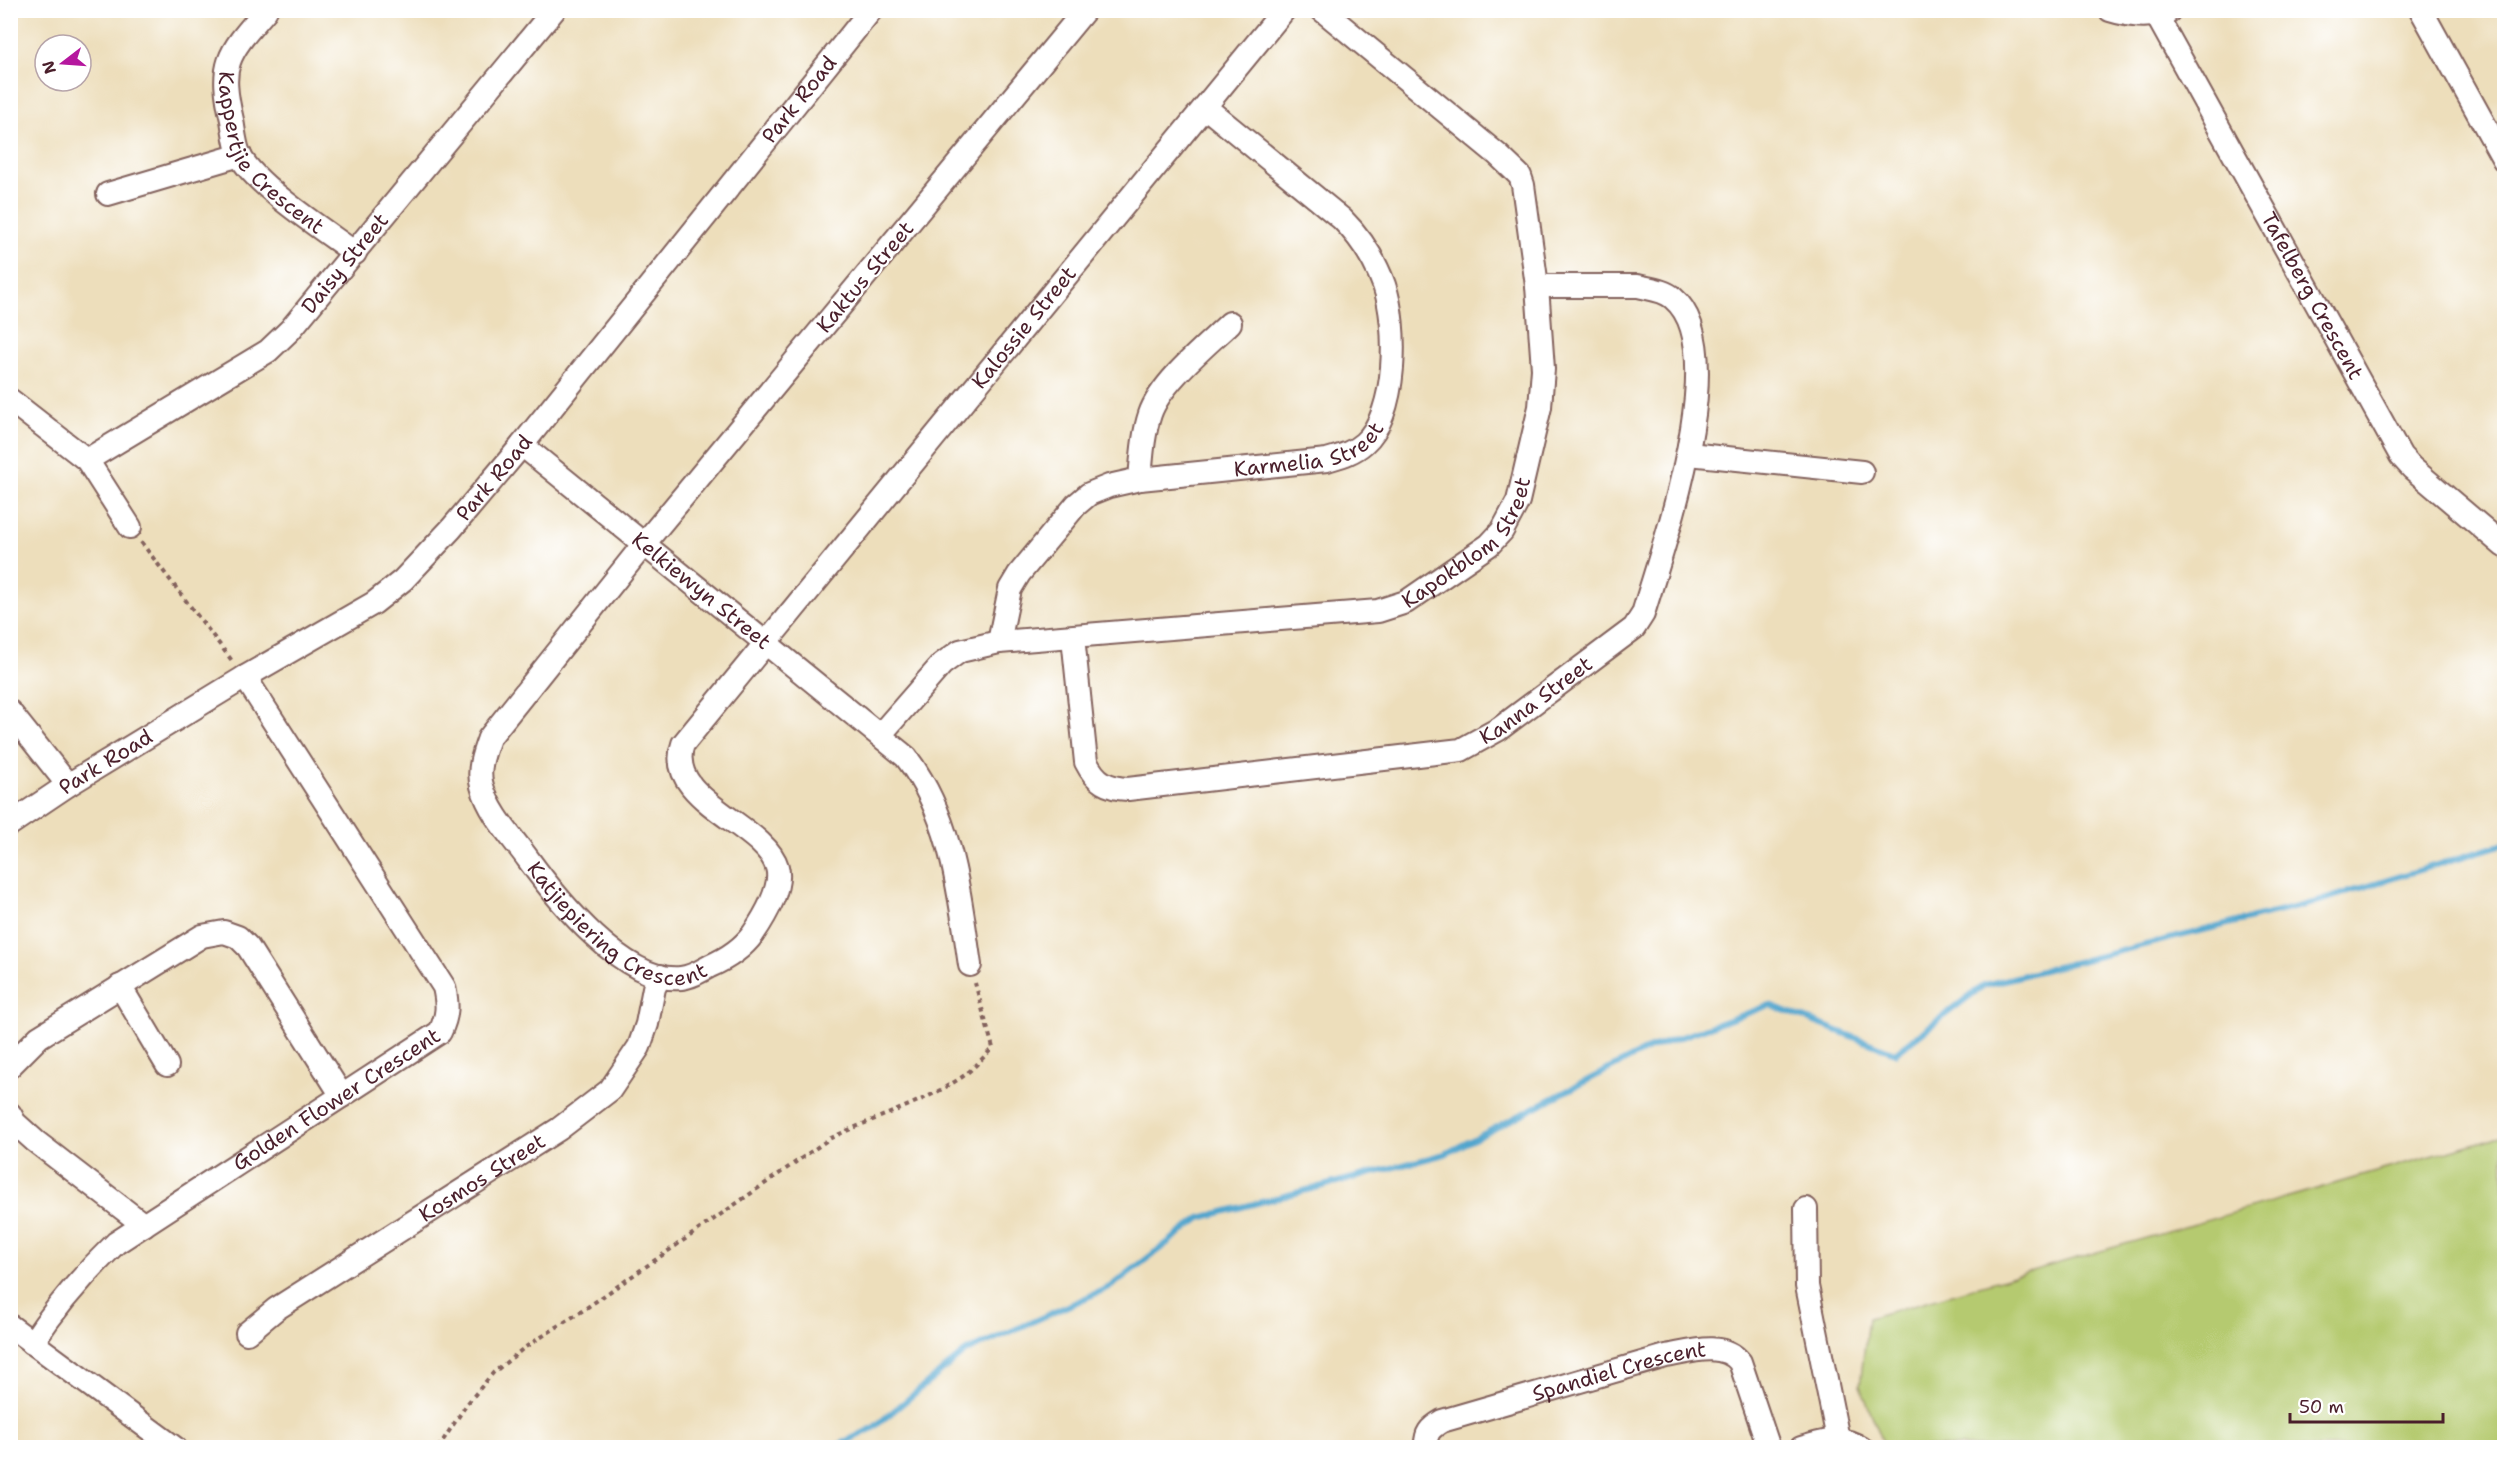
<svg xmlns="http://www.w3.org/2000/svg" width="2515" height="1458" font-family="'Shantell Sans',sans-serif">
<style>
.green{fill:#b5ca6f;stroke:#80744d;stroke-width:1.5}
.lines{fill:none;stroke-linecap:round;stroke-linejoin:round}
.stream{stroke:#51a5cd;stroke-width:6}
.minor-casing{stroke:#83625d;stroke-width:26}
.path{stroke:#83625d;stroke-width:4;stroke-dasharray:4.5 4.5;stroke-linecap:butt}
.minor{stroke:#fff;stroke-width:22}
.labels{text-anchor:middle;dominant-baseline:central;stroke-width:4.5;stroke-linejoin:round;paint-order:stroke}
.street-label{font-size:21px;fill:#4a1f2b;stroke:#fff}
</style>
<rect width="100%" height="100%" fill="#fff"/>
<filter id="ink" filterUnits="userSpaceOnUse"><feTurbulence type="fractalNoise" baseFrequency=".0167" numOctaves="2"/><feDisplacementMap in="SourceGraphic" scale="12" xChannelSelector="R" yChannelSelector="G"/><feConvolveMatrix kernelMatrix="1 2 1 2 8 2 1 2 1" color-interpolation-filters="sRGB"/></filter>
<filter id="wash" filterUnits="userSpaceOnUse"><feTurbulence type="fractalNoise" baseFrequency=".008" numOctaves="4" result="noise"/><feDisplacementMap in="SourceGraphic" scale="24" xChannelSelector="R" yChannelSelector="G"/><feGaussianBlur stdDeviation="1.35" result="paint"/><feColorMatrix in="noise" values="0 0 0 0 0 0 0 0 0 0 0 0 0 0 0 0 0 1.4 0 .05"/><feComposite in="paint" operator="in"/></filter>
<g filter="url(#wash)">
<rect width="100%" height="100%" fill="#eddebb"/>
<path class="green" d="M2504,1135V1447H1885L1860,1386L1868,1318Z"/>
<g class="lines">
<path class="stream" d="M833,1448L873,1428L965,1352L1110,1287L1200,1218L1445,1154L1648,1049L1770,1005L1895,1053L1984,985L2313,903L2504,844"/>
</g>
</g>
<g filter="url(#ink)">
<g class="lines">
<g class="minor-casing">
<g id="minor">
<path id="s1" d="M266,10C229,53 218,62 232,120C234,131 235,146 240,156C257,187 325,231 355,253"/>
<path id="s2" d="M1085,10L644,544L489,738C484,752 477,770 482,786C489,813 512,837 528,859C557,899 625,984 681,978C691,977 701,971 710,966C726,959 742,949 753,934C764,918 783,887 777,867C765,824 663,800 683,744L1284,10"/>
<path d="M2110,10C2129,16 2151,18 2169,11"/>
<path d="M2421,10L2504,160"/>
<path id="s3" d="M2157,16L2401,456L2412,468L2504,546"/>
<path d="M108,194L240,155"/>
<path d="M10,400L87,460L130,527"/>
<path id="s4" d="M522,445L906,757C952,817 959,892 970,965"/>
<path d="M1689,454L1862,472"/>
<path id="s5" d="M87,460L268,351L290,330L554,10"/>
<path d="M1140,479C1142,457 1143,435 1150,414C1161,382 1206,346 1230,323"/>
<path id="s6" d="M1073,637L1086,762C1096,782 1107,788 1128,789L1461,750L1499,729L1634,628L1643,614C1662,549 1734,349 1673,298C1664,290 1649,289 1638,286H1537"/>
<path id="s7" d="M999,642L1010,589L1019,574L1076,505L1089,494L1109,486L1140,479L1327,460C1340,456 1353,453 1364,443C1398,413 1398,325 1384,285C1375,260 1361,238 1342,219L1205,107"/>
<path d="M10,712L68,785"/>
<path id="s8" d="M880,735L942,664L960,651L999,642L1378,611L1406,602L1489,545L1502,531L1518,501L1540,407L1543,369L1537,286L1523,185L1520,176L1498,155L1322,10"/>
<path id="s9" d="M10,824L68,785L245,677L374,603L403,580L451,529L522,445L871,10"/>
<path d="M120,986L167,1065"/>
<path d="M10,1066L39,1037L202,936L224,932L238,937L248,947L342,1096"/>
<path d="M10,1114L15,1123L35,1141L144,1225"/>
<path d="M1806,1209L1807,1286L1838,1439"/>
<path d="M10,1326L175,1448"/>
<path id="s10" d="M247,1333L276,1309L559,1129L610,1090L639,1047L647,1024L654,988L660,976"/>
<path id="s11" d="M32,1343C57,1305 84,1274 116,1243L440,1032C448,1015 448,1005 444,987L245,677"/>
<path id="s12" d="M1426,1448C1425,1433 1430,1428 1442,1421L1666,1356C1689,1352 1723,1340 1740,1362L1769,1448"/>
<path d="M1801,1448C1823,1442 1841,1434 1861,1448"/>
</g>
</g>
<path class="path" d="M141,542L233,662
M438,1448L467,1404L493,1373L524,1348L582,1311L829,1139C872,1118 919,1105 959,1079C972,1071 982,1058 993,1048L975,983"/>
<use href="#minor" class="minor"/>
</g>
</g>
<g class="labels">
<g class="street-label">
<text stroke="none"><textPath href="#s9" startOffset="1086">Park Road</textPath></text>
<text stroke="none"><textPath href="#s1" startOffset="172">Kappertjie Crescent</textPath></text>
<text stroke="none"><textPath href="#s5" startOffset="328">Daisy Street</textPath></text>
<text transform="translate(865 277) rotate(-50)">Kaktus Street</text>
<text stroke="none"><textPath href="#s3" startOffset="320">Tafelberg Crescent</textPath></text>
<text stroke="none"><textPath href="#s2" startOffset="2139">Kalossie Street</textPath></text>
<text stroke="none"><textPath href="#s7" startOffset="405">Karmelia Street</textPath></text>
<text stroke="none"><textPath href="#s9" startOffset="600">Park Road</textPath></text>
<text stroke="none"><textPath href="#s8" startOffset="654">Kapokblom Street</textPath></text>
<text stroke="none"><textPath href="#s4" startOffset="231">Kelkiewyn Street</textPath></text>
<text stroke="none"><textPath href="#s6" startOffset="604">Kanna Street</textPath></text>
<text stroke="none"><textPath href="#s9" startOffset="114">Park Road</textPath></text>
<text stroke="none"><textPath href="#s2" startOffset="1194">Katjiepiering Crescent</textPath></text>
<text stroke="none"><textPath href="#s11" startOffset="394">Golden Flower Crescent</textPath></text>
<text stroke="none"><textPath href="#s10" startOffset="282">Kosmos Street</textPath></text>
<text stroke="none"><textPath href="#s12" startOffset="218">Spandiel Crescent</textPath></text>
</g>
</g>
<rect width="2515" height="1458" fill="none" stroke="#fff" stroke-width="36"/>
<g transform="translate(63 63) rotate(253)"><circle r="28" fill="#ffffff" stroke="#b7a5aa" stroke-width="1.5"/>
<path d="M0-4.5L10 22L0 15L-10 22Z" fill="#b5179e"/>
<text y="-9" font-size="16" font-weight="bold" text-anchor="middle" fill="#4a1f2b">N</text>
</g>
<path d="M2290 1413v9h153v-9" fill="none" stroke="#4a1f2b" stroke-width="3"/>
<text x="2299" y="1413" font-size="18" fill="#4a1f2b" stroke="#ffffff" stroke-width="4.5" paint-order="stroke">50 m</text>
</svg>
